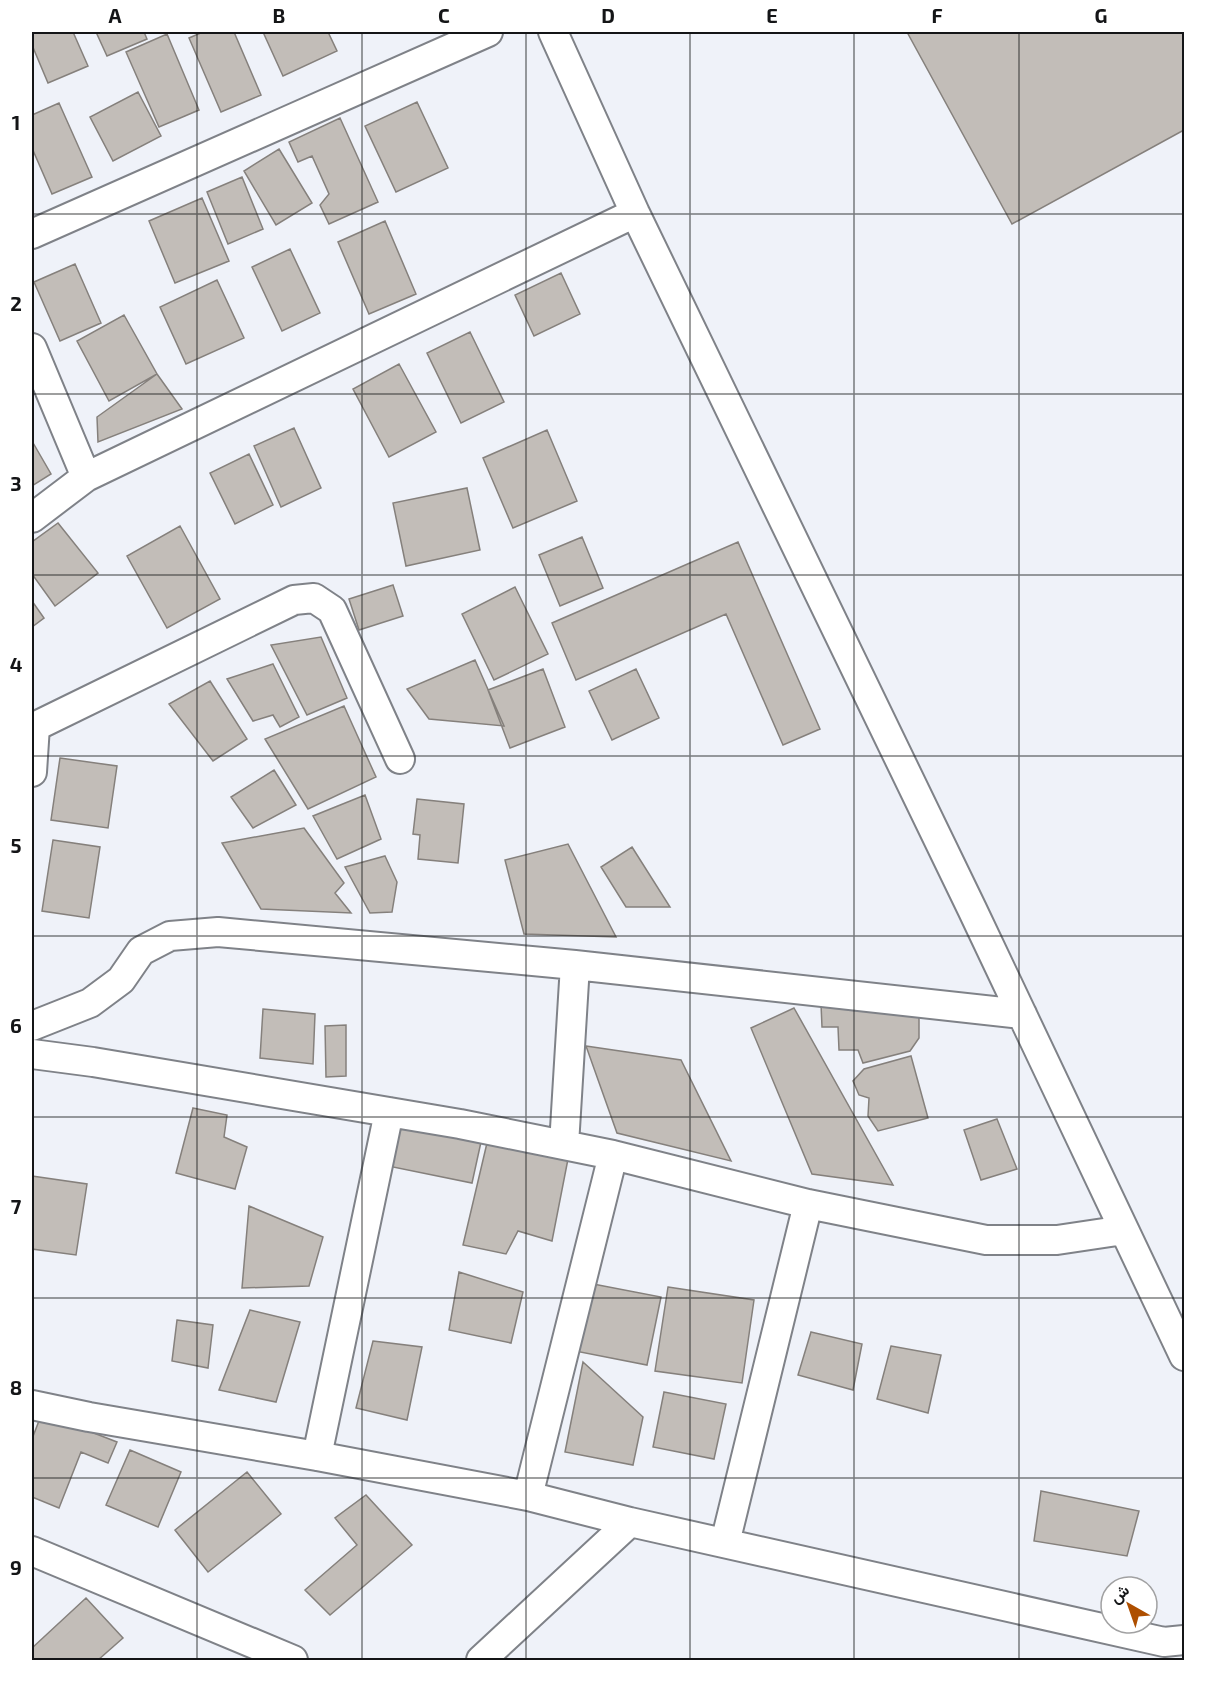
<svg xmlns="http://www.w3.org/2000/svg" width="1216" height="1692" font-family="'Exo 2',Vazirmatn,sans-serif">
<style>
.building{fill:#c2bdb8;stroke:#85807c;stroke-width:1.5}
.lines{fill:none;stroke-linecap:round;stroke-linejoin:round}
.minor-casing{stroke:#7f8288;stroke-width:32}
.minor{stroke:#fff;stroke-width:28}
.grid{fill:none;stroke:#141517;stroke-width:1.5;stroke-opacity:0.55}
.neatline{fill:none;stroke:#141517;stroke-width:2}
.grid-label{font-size:20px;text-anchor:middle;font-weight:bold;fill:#141517}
</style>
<rect width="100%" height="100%" fill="#eff2f9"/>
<path class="building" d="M32,32H73L88,66L48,83L32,45Z
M96,32H144L147,39L107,56Z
M203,32H234L261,95L221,112L189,38Z
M263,32H328L337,51L283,76Z
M907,32H1184V130L1012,224Z
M167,34L199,110L159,127L126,52Z
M138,92L161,136L113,161L90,117Z
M417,102L448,168L396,192L365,126Z
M59,103L92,177L52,194L32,148V115Z
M340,118L378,202L329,224L320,205L329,194L312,156L298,162L289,142Z
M279,149L312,203L276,225L244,171Z
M242,177L263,229L228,244L207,192Z
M202,198L229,261L175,283L149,221Z
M385,221L416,294L369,314L338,242Z
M290,249L320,313L282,331L252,267Z
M75,264L101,323L60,341L34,282Z
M561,273L580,314L534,336L515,295Z
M217,280L244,338L186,364L160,307Z
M124,315L157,374L109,401L77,341Z
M470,332L504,402L461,423L427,353Z
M399,364L436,432L389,457L353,389Z
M157,374L182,409L98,442L97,417Z
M294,428L321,488L281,507L254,446Z
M547,430L577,501L513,528L483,458Z
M32,441L51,474L32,486Z
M249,454L273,505L235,524L210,473Z
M467,488L480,550L406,566L393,503Z
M58,523L98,573L55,606L32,574V542Z
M180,526L220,599L167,628L127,556Z
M582,537L603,588L560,606L539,555Z
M738,542L820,729L783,745L726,614L576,680L552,623Z
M393,585L403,616L359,630L349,599Z
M515,587L548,654L494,680L462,614Z
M32,601L44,618L32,627Z
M321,637L347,698L307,715L271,645Z
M475,660L504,726L429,719L407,689Z
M273,664L299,717L280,727L273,715L253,721L227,679Z
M543,669L565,727L510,748L488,690Z
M636,669L659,718L612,740L589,691Z
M210,681L247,739L213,761L169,704Z
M344,706L376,777L308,809L265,739Z
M60,758L117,766L108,828L51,820Z
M274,770L296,805L253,828L231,797Z
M365,795L381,839L337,859L313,816Z
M417,799L464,804L458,863L418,859L420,835L413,834Z
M304,828L344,883L335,893L351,913L261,909L222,843Z
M53,840L100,847L89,918L42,911Z
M568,844L616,937L524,934L505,860Z
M632,847L670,907H626L601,867Z
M385,856L397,882L392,912L370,913L345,867Z
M821,1004L919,1010V1038L910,1051L863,1063L858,1050H839L838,1027H822Z
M794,1008L893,1185L812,1174L751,1028Z
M263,1009L315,1014L313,1064L260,1058Z
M346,1025V1076L326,1077L325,1026Z
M586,1046L681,1060L731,1161L617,1133Z
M911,1056L928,1118L878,1131L868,1116L869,1098L859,1095L853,1081L864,1069Z
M193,1108L227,1115L224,1137L247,1147L235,1189L176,1173Z
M997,1119L1017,1169L981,1180L964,1130Z
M398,1125L481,1142L472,1183L388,1166Z
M487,1143L568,1159L552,1241L518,1231L506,1254L463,1245Z
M32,1176L87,1184L76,1255L32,1249Z
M249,1206L323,1237L309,1286L242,1288Z
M459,1272L523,1292L511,1343L449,1330Z
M588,1283L661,1297L647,1365L575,1351Z
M668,1287L754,1300L742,1383L655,1371Z
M250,1310L300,1322L276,1402L219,1390Z
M177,1320L213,1325L208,1368L172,1361Z
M811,1332L862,1344L853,1390L798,1375Z
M373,1341L422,1347L407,1420L356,1408Z
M891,1346L941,1355L928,1413L877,1399Z
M583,1362L643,1417L633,1465L565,1452Z
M664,1392L726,1404L714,1459L653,1447Z
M42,1413L117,1442L108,1463L81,1452L59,1508L32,1497V1439Z
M130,1450L181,1472L158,1527L106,1505Z
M247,1472L281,1514L208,1572L175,1530Z
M1041,1491L1139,1511L1127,1556L1034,1541Z
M366,1495L412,1545L330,1615L305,1590L357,1545L335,1518Z
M86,1598L123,1638L98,1660H32V1648Z"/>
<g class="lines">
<g class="minor-casing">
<path id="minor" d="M553,32L635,213L972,909L1184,1356
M32,234L488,32
M32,348L86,477
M32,518L86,477L635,213
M32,728L294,600L314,598L332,610L400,759
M32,772L35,726
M32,1026L90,1003L121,980L141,951L170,936L218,932L575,965L1022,1014
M32,1054L93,1062L460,1124L613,1155L808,1204L986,1240H1057L1124,1230
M564,1145L575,965
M32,1405L89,1417L317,1456L528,1496L630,1522L1164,1642L1184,1640
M317,1456L389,1112
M528,1496L613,1155
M725,1543L808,1204
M32,1551L293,1660
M481,1660L630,1522"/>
</g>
<use href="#minor" class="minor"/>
</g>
<path class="grid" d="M197,32V1660M362,32V1660M526,32V1660M690,32V1660M854,32V1660M1019,32V1660M32,214H1184M32,394H1184M32,575H1184M32,756H1184M32,936H1184M32,1117H1184M32,1298H1184M32,1478H1184"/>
<rect width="1216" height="1692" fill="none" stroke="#ffffff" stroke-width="66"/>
<g transform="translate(1129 1605) rotate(320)"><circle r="28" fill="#ffffff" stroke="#a1a1a2" stroke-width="1.5"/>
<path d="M0-4.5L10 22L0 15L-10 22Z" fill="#ae4f00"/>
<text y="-9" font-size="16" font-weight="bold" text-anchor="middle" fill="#141517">ش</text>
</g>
<rect x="33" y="33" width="1150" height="1626" class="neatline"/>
<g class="grid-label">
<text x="115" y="23">A</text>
<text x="279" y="23">B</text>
<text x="444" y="23">C</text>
<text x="608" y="23">D</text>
<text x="772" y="23">E</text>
<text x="937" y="23">F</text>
<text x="1101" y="23">G</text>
<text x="16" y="130">1</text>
<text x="16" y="311">2</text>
<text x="16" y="491">3</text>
<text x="16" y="672">4</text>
<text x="16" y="853">5</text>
<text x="16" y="1033">6</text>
<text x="16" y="1214">7</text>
<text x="16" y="1395">8</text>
<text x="16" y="1575">9</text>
</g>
</svg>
